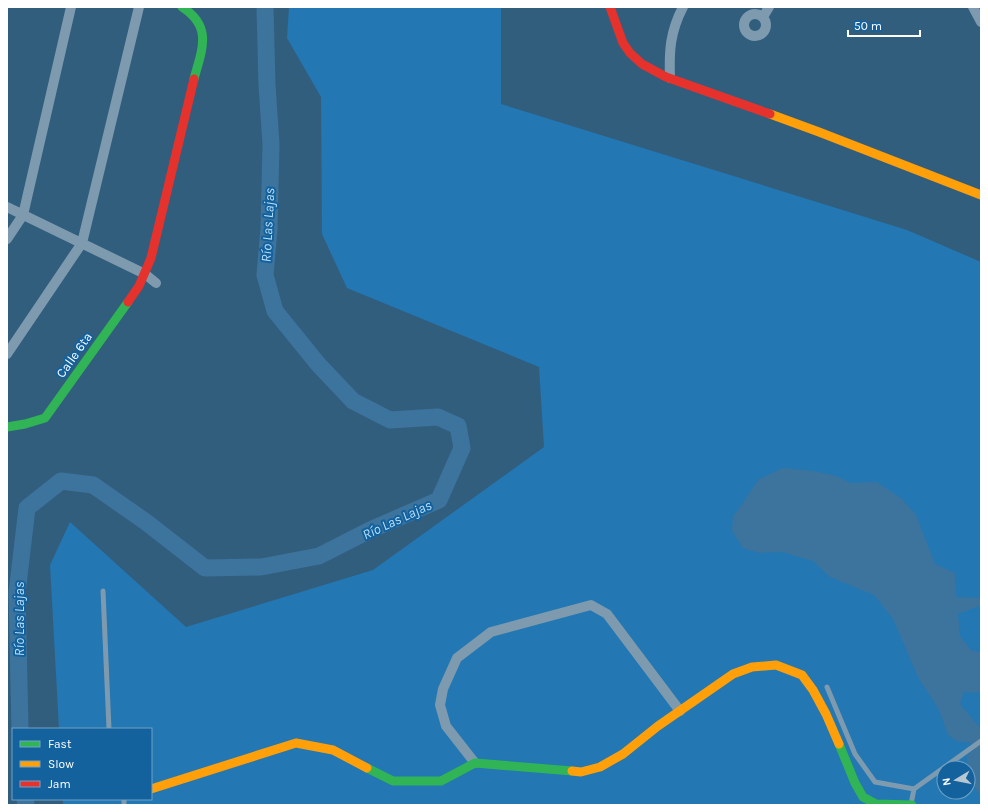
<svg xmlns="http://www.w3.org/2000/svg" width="988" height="812" font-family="Karla,sans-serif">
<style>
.green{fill:#2377b3;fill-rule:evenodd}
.water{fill:#3d749d}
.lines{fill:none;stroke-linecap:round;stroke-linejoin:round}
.river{stroke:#3d749d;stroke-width:17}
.lane{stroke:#7d9aaf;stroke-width:5}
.street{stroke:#7d9aaf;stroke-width:10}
.fast{stroke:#30b455;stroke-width:9}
.slow{stroke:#ff9f0a;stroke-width:9}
.jam{stroke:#e5322d;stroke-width:9}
.labels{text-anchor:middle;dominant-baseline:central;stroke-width:4;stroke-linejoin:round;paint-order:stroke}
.street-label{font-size:13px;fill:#fff;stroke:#13629e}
.water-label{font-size:14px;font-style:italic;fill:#b6defa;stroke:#13629e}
</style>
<rect width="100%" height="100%" fill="#325e7e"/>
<path class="green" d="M289,7H501V104L907,230L981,262V805H63V799H151V729H59L50,565L70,522L186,627L373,570L544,447L539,367L347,288L322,234L321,97L287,38ZM944,768H968V792H944Z"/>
<path class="water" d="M783,468L814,471L836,476L851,483L877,482L902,499L916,515L935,564L955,573L956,597L981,598V605L958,614L960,636L971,650L981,653V691L975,693L964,692L960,704L981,729V797L970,780L968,768H967V755L973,750V745L970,743L957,741L948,735L939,710L918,677L893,619L874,595L830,577L813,561L782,552L759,553L743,548L732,531L733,516L740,507L759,479Z"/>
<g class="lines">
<path class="river" d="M20,729L17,593L27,508L61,481L93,485L146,522L205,568L261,567L319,556L370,530L439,500L462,448L458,426L438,417L390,420L353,401L318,364L275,311L265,275L269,229L271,144L267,85L265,7
M25,799L26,805"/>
<path class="lane" d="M103,591L109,729
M827,687L855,754L875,782L914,789
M124,799V805
M911,804L914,789L981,741"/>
<path class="street" d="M973,7L981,22
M744 25a11 11 0 1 1 22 0a11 11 0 1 1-22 0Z
M763,17L769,7
M670,78C669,51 670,32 683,7
M7,207L145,274L156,283
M7,239L23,215L71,7
M7,354L82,243L139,7
M475,763L446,726L440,705L443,689L457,658L491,632L591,605L607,614L680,711"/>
<path class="fast" d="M182,7C213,27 202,49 194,79
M7,427L25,424L45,418L128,302
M839,744L855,783L863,797L876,804L912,805
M367,768L393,781H441L475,763L572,771"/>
<path class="slow" d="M770,114L819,132L981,195
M572,771L581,772L600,767L623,754L658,726L733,674L752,667L776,665L802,675L813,690L826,714L839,744
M151,789L296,743L333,750L367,768"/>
<path class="jam" d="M610,7L623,43L630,53L642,64L666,77L770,114
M128,302L139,286L151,258L194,79"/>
</g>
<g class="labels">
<g class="street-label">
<text transform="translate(74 355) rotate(-55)">Calle 6ta</text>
</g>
<g class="water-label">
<text transform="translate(268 225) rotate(-87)">Río Las Lajas</text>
<text transform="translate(397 520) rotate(-25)">Río Las Lajas</text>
<text transform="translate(19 619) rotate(-90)">Río Las Lajas</text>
</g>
</g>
<rect width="988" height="812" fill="none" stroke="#ffffff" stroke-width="16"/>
<rect x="12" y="728" width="140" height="72" fill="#13629e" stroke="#71a1c5"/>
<rect x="20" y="741" width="20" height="6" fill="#30b455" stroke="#71a1c5"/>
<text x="48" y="748" font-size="12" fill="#ffffff">Fast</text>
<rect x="20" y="761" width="20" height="6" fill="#ff9f0a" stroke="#71a1c5"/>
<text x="48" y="768" font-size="12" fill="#ffffff">Slow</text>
<rect x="20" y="781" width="20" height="6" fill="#e5322d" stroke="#71a1c5"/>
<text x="48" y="788" font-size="12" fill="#ffffff">Jam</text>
<g transform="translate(956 780) rotate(260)"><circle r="19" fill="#13629e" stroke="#71a1c5"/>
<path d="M0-3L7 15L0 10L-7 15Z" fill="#b7c7d2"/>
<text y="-6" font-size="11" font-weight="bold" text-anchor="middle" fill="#ffffff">N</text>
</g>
<path d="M848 30v6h72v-6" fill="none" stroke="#ffffff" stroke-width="2"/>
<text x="854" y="30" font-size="12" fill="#ffffff" stroke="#13629e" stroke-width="3" paint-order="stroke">50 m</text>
</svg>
